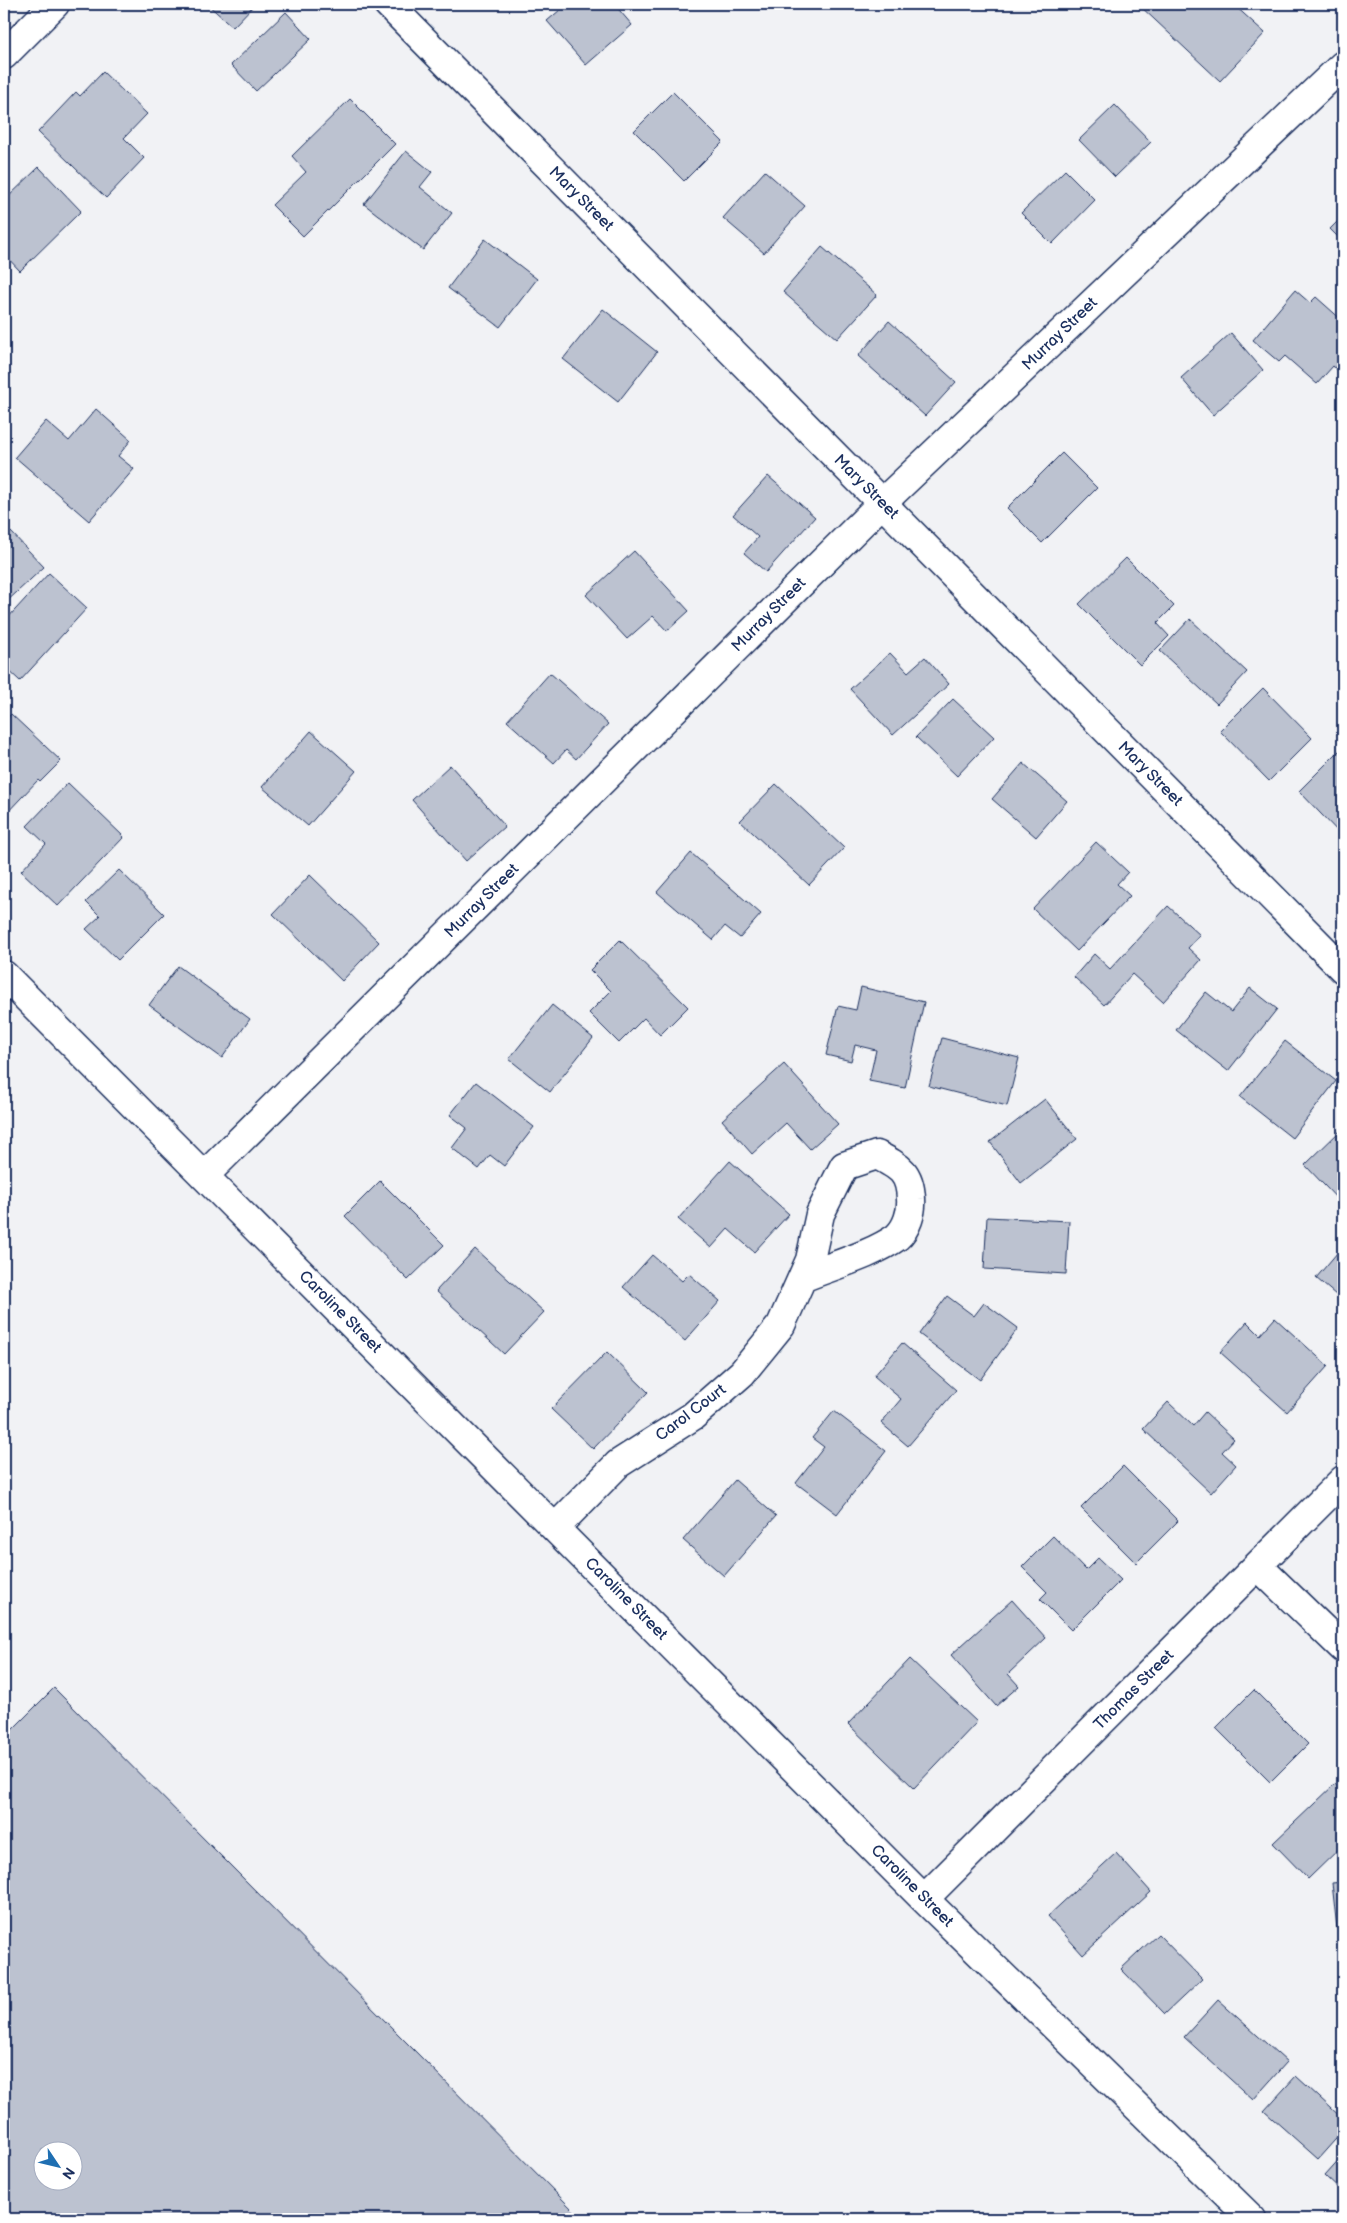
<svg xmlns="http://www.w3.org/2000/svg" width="1347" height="2223" font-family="'Balsamiq Sans',sans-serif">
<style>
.building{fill:#bcc2d0;stroke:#1b2f5e;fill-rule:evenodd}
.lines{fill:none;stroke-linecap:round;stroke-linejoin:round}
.minor-casing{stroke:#1b2f5e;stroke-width:31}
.minor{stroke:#fff;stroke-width:28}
.labels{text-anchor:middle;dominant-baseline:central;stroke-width:4;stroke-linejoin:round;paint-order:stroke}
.street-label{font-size:16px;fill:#1b2f5e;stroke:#fff}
</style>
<rect width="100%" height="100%" fill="#f1f2f5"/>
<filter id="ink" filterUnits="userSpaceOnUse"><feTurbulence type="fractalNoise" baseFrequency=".02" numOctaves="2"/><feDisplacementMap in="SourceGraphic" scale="10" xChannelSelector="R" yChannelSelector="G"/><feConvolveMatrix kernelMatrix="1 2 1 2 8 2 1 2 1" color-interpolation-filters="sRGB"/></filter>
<g filter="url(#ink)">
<path class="building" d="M207,4H255L233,27Z
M567,4H614L632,25L586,65L547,21Z
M1140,4H1233L1265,33L1220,81L1139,5Z
M286,12L311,39L256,91L231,65Z
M103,72L147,114L124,138L144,158L106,198L38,132L76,92L80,96Z
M673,92L723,142L684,181L634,131Z
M350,99L395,144L303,236L272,205L306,172L292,156Z
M1115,105L1151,142L1115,177L1079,140Z
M406,151L432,172L420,187L452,213L423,250L364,204Z
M39,167L81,211L20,271L4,254V201Z
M1065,170L1095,200L1052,244L1021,213Z
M765,171L805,206L764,253L723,218Z
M1343,216V242L1330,229Z
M485,239L537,279L500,327L448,288Z
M822,247L877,295L837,339L783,292Z
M1295,290L1310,303L1316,297L1343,321V372L1342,374L1333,366L1317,384L1285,356L1279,362L1253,340Z
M603,309L657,352L618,402L563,359Z
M889,321L956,382L925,416L858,356Z
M1231,333L1263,370L1213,415L1181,378Z
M96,409L131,440L118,456L134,469L89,521L15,457L46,421L69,441Z
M1062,453L1097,488L1042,543L1007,508Z
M768,476L815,517L766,572L744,553L758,537L733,515Z
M11,532L44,567L4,604V539Z
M634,551L689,611L667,631L653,616L627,639L586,595Z
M1126,558L1174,606L1157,623L1169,636L1140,665L1079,604Z
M49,573L87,608L20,681L4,666V622Z
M1190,619L1247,672L1217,704L1160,651Z
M890,653L908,672L925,657L949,684L893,735L850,689Z
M550,673L608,724L576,759L566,750L554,763L507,721Z
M1263,688L1312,738L1269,781L1220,731Z
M953,699L994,737L957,776L916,737Z
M11,714L61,761L40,782L38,780L4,816V722Z
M311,731L356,771L308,826L262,787Z
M1343,747V837L1299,791Z
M1023,763L1067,801L1036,837L992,799Z
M450,765L505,826L466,861L412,800Z
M68,783L124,837L58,906L21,871L46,844L27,826Z
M776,784L844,848L809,885L740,821Z
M1096,842L1128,872L1117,884L1130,896L1077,951L1033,909Z
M691,853L761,914L740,938L725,926L713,940L657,892Z
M119,870L164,914L118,960L86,929L100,916L86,902Z
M310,875L379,942L342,981L273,914Z
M1168,906L1200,935L1188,948L1201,960L1163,1002L1132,974L1104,1005L1074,977L1094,954L1110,969Z
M620,940L688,1007L660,1035L644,1018L619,1043L589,1013L611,991L590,970Z
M178,966L250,1019L222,1058L149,1005Z
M861,987L924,1002L905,1088L869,1081L876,1050L855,1045L851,1061L826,1055L838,1006L856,1010Z
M1250,988L1277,1009L1228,1071L1176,1030L1206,992L1231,1012Z
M552,1005L593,1038L550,1092L509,1059Z
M942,1038L1019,1058L1007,1106L929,1086Z
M1285,1041L1336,1081L1292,1138L1240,1097Z
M784,1064L838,1124L810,1149L786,1123L752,1154L722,1120Z
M476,1082L534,1127L504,1166L490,1155L479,1169L452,1148L467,1128L450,1115Z
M1045,1099L1077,1139L1021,1183L990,1142Z
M1343,1128V1205L1305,1165Z
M730,1161L789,1214L754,1252L728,1229L711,1248L678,1219Z
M380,1181L444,1245L408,1280L345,1216Z
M987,1217L1069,1221L1066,1274L984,1269Z
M1343,1246V1301L1316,1278Z
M475,1249L544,1312L504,1354L436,1291Z
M652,1255L682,1281L689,1274L720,1301L685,1341L623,1287Z
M947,1296L974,1316L984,1303L1018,1328L980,1380L919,1334Z
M1275,1318L1328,1366L1287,1412L1220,1352L1247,1322L1260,1335Z
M902,1343L956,1390L908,1446L881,1423L901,1399L874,1376Z
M607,1352L648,1392L593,1449L551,1409Z
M1168,1402L1193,1426L1205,1412L1234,1439L1222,1452L1236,1465L1211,1493L1143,1429Z
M834,1411L886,1451L837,1514L796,1483L824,1447L812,1438Z
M1123,1466L1178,1521L1136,1563L1081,1508Z
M735,1480L776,1516L724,1576L683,1540Z
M1053,1536L1086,1570L1098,1558L1121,1580L1071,1630L1040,1599L1047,1592L1022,1567Z
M1012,1600L1046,1638L1008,1674L1019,1686L996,1706L951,1655Z
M910,1659L977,1722L914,1788L848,1724Z
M54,1688L582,2219H4V1738ZM42,2150H72V2180H42Z
M1254,1690L1308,1744L1270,1782L1216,1728Z
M1335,1784L1343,1793V1845L1308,1879L1273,1843Z
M1116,1853L1151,1892L1083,1955L1048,1916Z
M1343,1882V1928L1337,1929L1332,1883Z
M1158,1934L1202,1979L1165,2014L1121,1969Z
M1218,2000L1287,2062L1253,2100L1184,2037Z
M1296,2076L1343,2119V2131L1318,2159L1264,2111Z
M1343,2156V2193L1325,2176Z"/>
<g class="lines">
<g class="minor-casing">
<path id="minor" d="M388,4L1343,969
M4,55L55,4
M4,975L924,1899L1252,2219
M204,1176L882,503L1343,65
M556,1527L618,1464L693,1416L742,1373L781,1325L810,1260L820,1214L844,1166L877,1155C900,1167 910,1172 911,1199C912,1212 907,1228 897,1237C872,1255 831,1266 802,1278
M1258,1566L1343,1648
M924,1899L1343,1480"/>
</g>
<use href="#minor" class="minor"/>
</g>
</g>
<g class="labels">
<g class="street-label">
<text transform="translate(581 199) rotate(45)">Mary Street</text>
<text transform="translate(1060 334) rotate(-44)">Murray Street</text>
<text transform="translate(866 487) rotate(45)">Mary Street</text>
<text transform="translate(769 615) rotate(-45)">Murray Street</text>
<text transform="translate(1150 774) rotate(45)">Mary Street</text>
<text transform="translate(482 901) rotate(-45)">Murray Street</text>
<text transform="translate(340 1312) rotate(45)">Caroline Street</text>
<text transform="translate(691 1413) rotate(-37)">Carol Court</text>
<text transform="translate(626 1599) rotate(45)">Caroline Street</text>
<text transform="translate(1134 1690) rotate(-45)">Thomas Street</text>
<text transform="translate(912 1886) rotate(45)">Caroline Street</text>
</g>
</g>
<rect width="1347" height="2223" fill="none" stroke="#fff" stroke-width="20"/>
<rect x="10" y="10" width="1327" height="2203" fill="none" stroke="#1b2f5e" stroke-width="2" filter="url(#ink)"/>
<g transform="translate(58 2166) rotate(125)"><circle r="24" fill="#ffffff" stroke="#a4acbf"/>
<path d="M0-4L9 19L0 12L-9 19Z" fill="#1f6fb2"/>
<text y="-8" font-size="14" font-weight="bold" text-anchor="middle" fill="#1b2f5e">N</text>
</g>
</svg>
